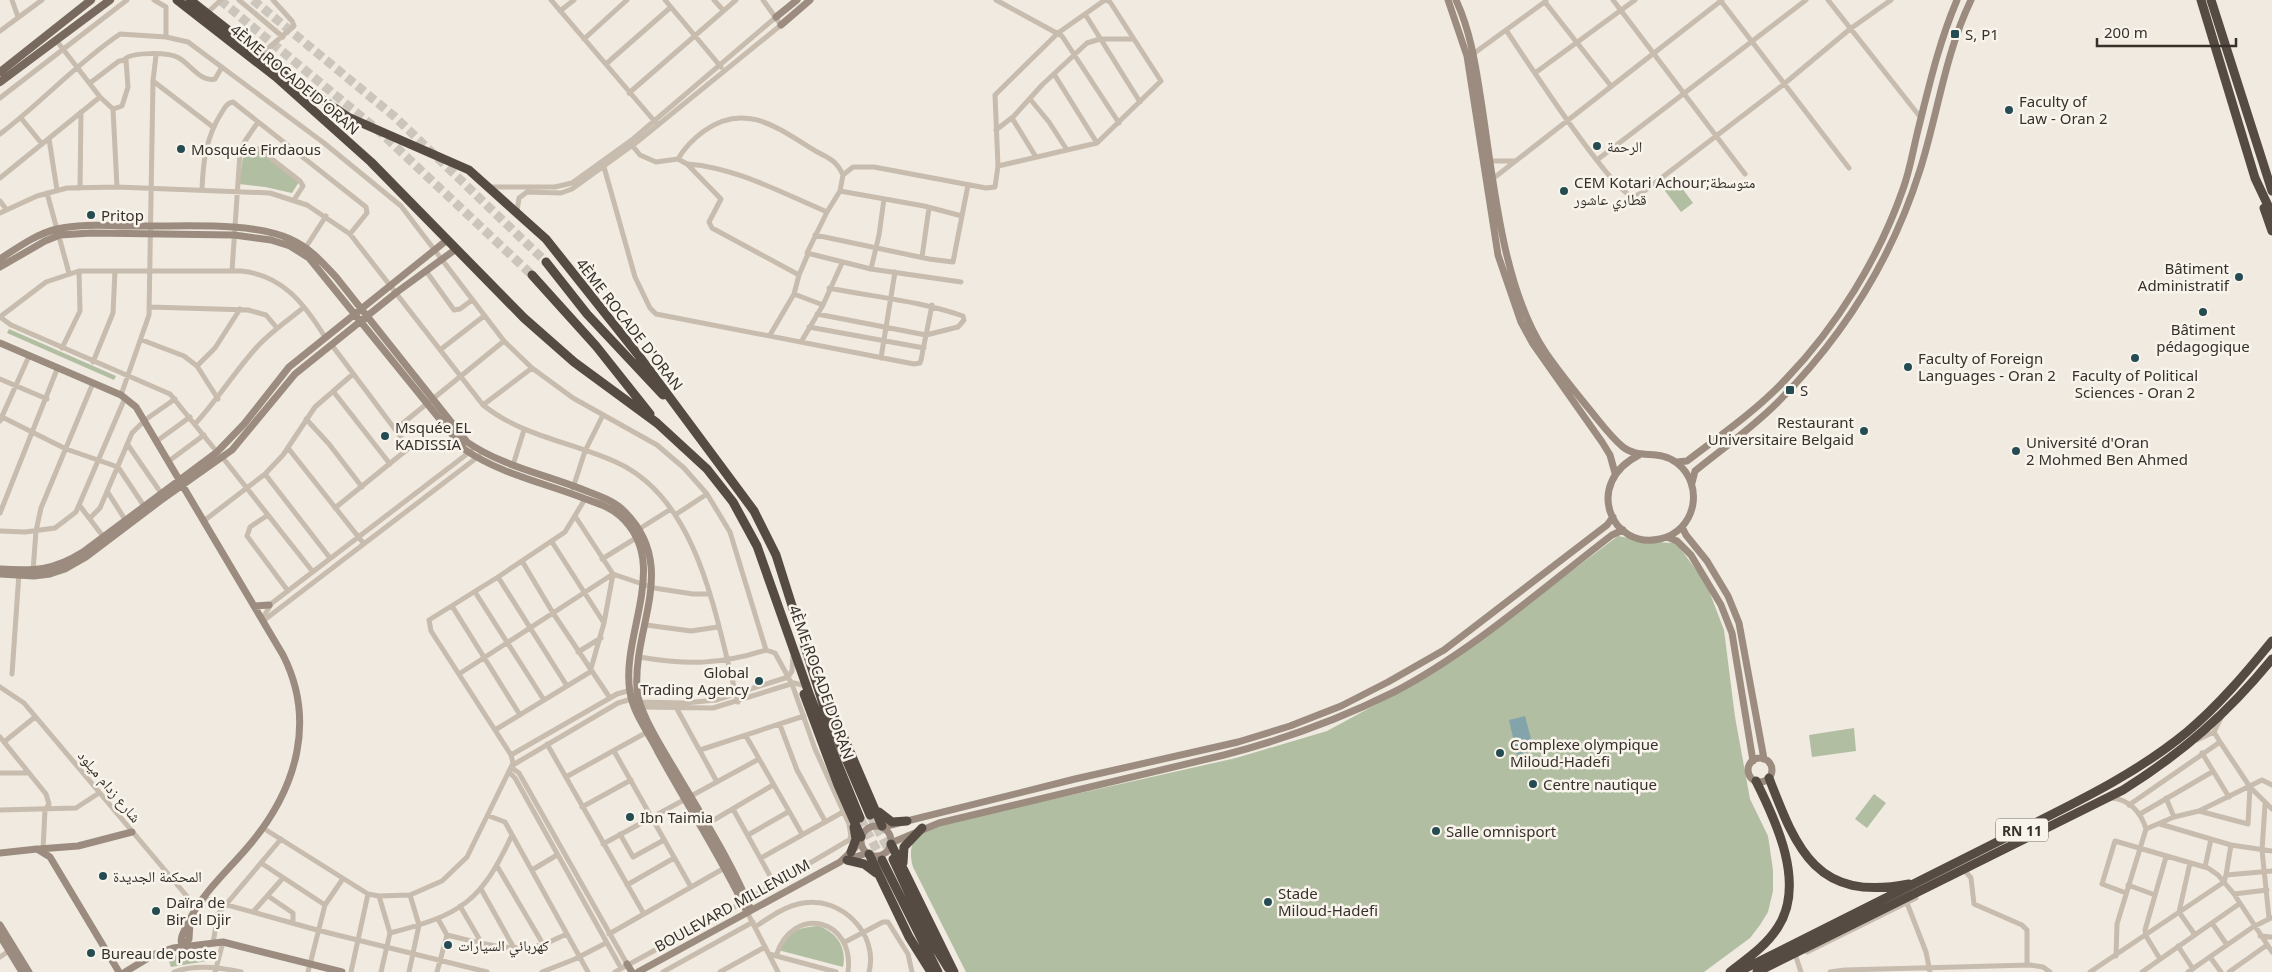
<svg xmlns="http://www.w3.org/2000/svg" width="2272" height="972" font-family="'Noto Sans','Noto Naskh Arabic',sans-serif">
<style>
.green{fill:#b1bea2}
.water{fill:#82a4aa}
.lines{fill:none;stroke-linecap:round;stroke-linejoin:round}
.highway-tunnel{stroke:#cbc5bc;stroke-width:9;stroke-dasharray:9 4.5;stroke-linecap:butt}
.street{stroke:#c7bcad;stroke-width:5}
.secondary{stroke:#9b8c7f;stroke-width:7}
.primary{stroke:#77695e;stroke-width:8}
.highway{stroke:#564b43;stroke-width:9}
.poi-dot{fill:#254b53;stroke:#f8f4ec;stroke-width:2}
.labels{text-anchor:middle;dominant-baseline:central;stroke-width:5;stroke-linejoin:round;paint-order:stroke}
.shield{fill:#f8f4ec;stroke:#716b65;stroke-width:1}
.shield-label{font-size:14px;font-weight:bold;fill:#37302b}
.poi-label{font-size:15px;fill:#37302b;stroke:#f8f4ec;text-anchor:start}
.street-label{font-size:15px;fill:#37302b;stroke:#f8f4ec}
</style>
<rect width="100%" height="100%" fill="#f0eae0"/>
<path class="green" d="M256,148L299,182L292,193L265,187L239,184L244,150Z
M1674,177L1693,203L1681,212L1662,187Z
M9,329L116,376L114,380L7,333Z
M1618,536L1649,542L1676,543L1706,583L1724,630L1735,717L1750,799L1768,836L1773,870V891L1768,912L1760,925L1750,938L1704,972H966L913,867C902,828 937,827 965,819L1236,758L1327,731L1412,685L1461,654Z
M1854,728L1856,751L1812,757L1809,735Z
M1874,794L1886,803L1867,828L1855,819Z
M819,926C837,933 847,947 843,967L778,950C787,931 800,927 819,926Z
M215,949L213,960L171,967L167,956Z"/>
<path class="water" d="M1525,716L1534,750L1517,755L1509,720Z"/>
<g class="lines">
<path class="highway-tunnel" d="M220,0L380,132L532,275
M253,0L395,117L546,262
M870,815L891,854
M860,818L882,860"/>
<path class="street" d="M12,0L18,17
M154,0L166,7V37
M239,0L283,37
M551,0L656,123
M665,0L721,67
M714,0L723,10
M996,0L1062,36L1119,123
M1613,0L1745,174
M1720,0L1849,168
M1828,0L1921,118
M1545,2L1611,86
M560,11L574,0
M206,14L221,0
M1085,14L1140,102
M1506,30C1523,55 1613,195 1634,197L1643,192L1784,84L1850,29L1891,0
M0,31L42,0
M584,39L627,0
M56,40L100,97L113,109L117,187
M265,51L294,26L292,21L273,0
M1473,54L1546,1
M125,59C132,52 169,52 179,58C190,64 201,83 215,79L222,67
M606,64L671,7
M1535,73L1635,0
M1054,74L1097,143
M153,81L213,127
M90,83L119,61L126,60L128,87L122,106L113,109
M629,93L736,0
M0,98L127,0
M21,118L42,144
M1012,118L1036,157
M996,130L1014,116L1042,85L1087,43L1100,39H1133
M0,134C41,103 77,63 120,34L166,37L188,42L324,143L401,206L504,341L532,368L573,398L657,445L684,468L707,494L730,532L766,650L775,653L792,684L815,749L849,824L851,836L849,840L747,900L615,972
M49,139L57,190
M631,144L640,155L656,162L678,159L687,164L721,199L709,222L712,228L799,275
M242,148L247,151L259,149L300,181L303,186L294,200
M678,159C685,147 693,139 704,131C743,103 774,125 809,147C825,158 834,156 843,175
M1597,160L1806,0
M1489,161H1515
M688,164C737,168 782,193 827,212
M998,166L1067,150
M604,167L635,277L650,308L656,314L914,364L920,363L921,360L926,335L958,327L964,320L963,316C920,301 874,297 829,288
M0,178L100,97
M1490,181L1722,0
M491,187H555L572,183L633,139L776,17
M80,188L81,112
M202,190C203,161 206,137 222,112C225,107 227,103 233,102L366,207L367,213L350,234
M840,191L924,206L962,216
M47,193L69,273
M0,201L6,209
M517,211L519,198L527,192L561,193L572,189L637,142L781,25L763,0
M0,213L37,196L67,188L117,187L270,193L307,205L350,234L483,405C523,437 573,442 618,463C701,502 716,622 738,702
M815,235L929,259L953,262L968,185
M306,247L326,216
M922,257L929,208
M871,269L879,235L884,199
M232,271L240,153L245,141L258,122
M426,271L454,310L460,309L472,300
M961,282L871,269L807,253L827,212L840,191L843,175L853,167H874L986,188L995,187L998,166L995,95L1058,33L1105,0L1110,2L1161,81L1097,143L1067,150L1049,122L1030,99
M794,294L823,305
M150,307L248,310L266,315L277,328
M817,314L926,335L932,305
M0,317L46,282L79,271H241C282,275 304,303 325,337
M0,317L11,325L170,394L217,452
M809,327L924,348
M770,335L794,294L799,275L808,254
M142,340L184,356L197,366L218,399
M801,342L823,305L842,263
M331,344L409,448L335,508
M62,348L80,311L79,271
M440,350L484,316
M881,358L895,272
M93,362L113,313L115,271
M197,366L215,348L240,309
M0,379L47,399
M333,391L390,464
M121,395L149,315L153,81L156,55
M483,405L532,368
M0,416L66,449L118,467L144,506
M306,419L329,444L362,487
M0,421L29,356
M195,424C217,400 234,373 256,348C269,333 287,321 303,308
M397,428L504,341
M157,441L190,417
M128,445L161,493
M288,448L364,544
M223,458L313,572
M169,461L204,435
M513,465L524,430
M265,474L330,558
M573,488L585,451L603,415
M107,491L126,521
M80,506L105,539
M0,513L58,367
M268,515L250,527L247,536L288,591
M675,515L707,494
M575,516L613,574L654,588L693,594H708
M90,518L100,508L132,433L145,420L175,399
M205,520L265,474L283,455L315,407L353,374
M0,531L25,532L55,528L76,512L125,398
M636,531L671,509
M552,542L604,623
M602,559L636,538
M522,561L553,613L610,698
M33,571L36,531L41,508L93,383
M475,592L544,700
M452,606L520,715
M262,619L272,603L471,451
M263,621L479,456
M646,625L691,631L718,627
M578,652L601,638
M639,657C687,665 719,665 766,650
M12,674L19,573
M459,674L613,574
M567,686L498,577L565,532L585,499
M0,687L24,703L196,907
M637,702L685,703L716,700L788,677L792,671L793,656
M640,707L713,708L794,683L802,685
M677,709L717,782
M780,725L797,770L825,821
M495,730L590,672L604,623L613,574
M746,736L802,834
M0,737L46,794L49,804L45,810L43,849
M2197,740L2214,732L2222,716
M4,742L35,717
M2220,742L2250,787L2272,809
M547,744L644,914
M700,750L804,716
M614,751L691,887
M2202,753L2229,797
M511,755L617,694L631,690
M513,765L618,703L635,698
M512,768L519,773L627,964
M0,773H29
M510,773L515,778L621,968
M566,777L649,731
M2111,798C2129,799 2141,812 2146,829L2117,924L2116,956
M2166,798L2174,817
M2129,805L2220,742L2214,732
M2265,805L2262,850L2269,918
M582,807L631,780
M733,809L774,883
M0,810L76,808L99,793
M2199,811L2248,824L2250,787
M2140,814L2212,772
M489,816L505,822L588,972
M707,824L773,785
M2160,824L2231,845L2272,851
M263,828L368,894L379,896L410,895L442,881L467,857L513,763L511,755L431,631L429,620L498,577
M2146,829L2174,817L2199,811L2262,780L2272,785
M620,834L633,857L664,840
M748,835L788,812
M603,844L759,759
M761,858L843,812
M261,863L325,905
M2190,863L2179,912L2195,935
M497,866L543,944
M2205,867L2211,839
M532,870L557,855
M1965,871L1971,878L1974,904L2022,925L2027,930V965
M2226,875L2231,845
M627,885L674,858
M2128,885L2155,895
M481,889L514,948
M2126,893L2102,884L2115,841L2208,868L2218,875L2234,894L2272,952
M2234,894L2267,890
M268,896L293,913V923
M379,896L390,933L381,972
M202,898L317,930L487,972
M1907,903L1926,952L1930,972
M460,906L481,942
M253,912L283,878
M747,912L778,972
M438,919L447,935
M2212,923L2227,945
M755,927C770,917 785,906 803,903C841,896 879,934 869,972
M390,933C461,915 481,902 512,835
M609,934L728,866
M2260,936L2272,937
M845,942L883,922H888L908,954L912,972
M213,943L218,914L281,839
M2178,946L2193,969
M1807,952L1916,898
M769,954L836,972
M776,956C793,903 855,919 848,972
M0,957L9,951
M1796,957L1801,972
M2210,957L2221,972
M2160,959L2146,936L2145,930L2166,857
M174,972C195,964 219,967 241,972
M215,972L223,942
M308,972L325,905L342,880
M351,972L368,894
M409,972L419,925L410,895
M437,972L447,935C478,942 511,953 542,945C551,942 559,937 567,934
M542,972L575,959L606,943
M663,972L753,922
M720,972L765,947
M1830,972L1845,970L2030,965L2043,967L2050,972
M2090,972L2224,882L2226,875L2272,871
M2142,972L2239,904
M2188,972L2253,927L2271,918
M2229,972L2267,945"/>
<path class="secondary" d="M1448,0L1467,56L1498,255L1521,322L1533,344L1602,442L1610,455L1615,473
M1456,0C1470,30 1475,62 1480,94C1493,174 1501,287 1546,353C1561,375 1578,395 1594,415C1603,426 1612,438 1623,447C1639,460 1660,449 1677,463C1705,485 1696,531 1660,539C1611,550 1583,483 1639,455
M776,17L797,0
M781,25L810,0
M0,259C17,248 36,234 57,229C82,223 111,226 136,226C181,227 250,221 290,239C310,248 322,262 336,277L467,442C503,467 549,475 589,492C602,497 616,502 625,512C679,567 633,625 637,689C638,711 663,750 675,770C702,816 731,861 751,910
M0,267L45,241L60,235L91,233L234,235L271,240L290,246L309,258L464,449C498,473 544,483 583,498C596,503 609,506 620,516C672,562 620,635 630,692C633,713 648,732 657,750C686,804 721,856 747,912
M0,343L121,395L136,407L283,655C316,720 297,787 252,842C231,868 204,890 189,921C185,930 179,937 182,946
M1677,462L1687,461C1721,435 1757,410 1786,379C1837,326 1879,258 1903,189C1910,170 1913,150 1918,130C1929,86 1939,42 1957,0
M1692,483L1695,471C1722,449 1752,428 1777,403C1843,337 1892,259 1920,170C1938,113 1945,54 1971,0
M1682,527L1686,535L1707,561L1728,596L1739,623L1764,759
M1667,537L1677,541L1691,555L1721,605L1732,633L1753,761
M0,569C34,571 53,571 83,552L217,452L244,424L289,367L447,240
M0,574L34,576L50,574L65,569L86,557L160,501L232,450L295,374L397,292L456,249
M254,606L269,605
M1748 770a12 12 0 1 1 24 0a12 12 0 1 1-24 0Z
M861 841a15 15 0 1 1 30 0a15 15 0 1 1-30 0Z
M883,827L1075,779L1238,742L1290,726L1341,706L1388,682L1444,650L1607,525L1613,517
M891,843L939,823L1224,755C1282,740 1340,719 1394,692C1471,652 1544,587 1612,535L1623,530
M39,849L78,846L132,832
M0,853L37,849L50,857L119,972
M847,860L867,853
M0,925L29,972
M0,936L22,972
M185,945L189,939L190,922
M627,964L632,972
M125,972L155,954L173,948L223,942L342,972
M638,972L840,862L855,848"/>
<path class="primary" d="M0,72L91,0
M0,82L110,0"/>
<path class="highway" d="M177,0L276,77L371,162L524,318L574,362L657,423L707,469L733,502L757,546L810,696L860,818
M190,0L280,71L348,117L469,170L546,239L639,356L754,511L776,555L825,710L870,815
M2201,0L2255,178L2272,214
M2211,0L2272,191
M2264,208L2272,231
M546,262L587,314L663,395
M532,275L596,346L650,414
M804,694L838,785L861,837
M829,703L882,826
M1769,778C1797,851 1817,902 1909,884
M879,812L892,822L907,821
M891,844L954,972
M851,852L856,839L854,827
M869,854L909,937L931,972
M893,859L929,937L948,968
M847,860L864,864L876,873
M882,860L938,972
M903,863L904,847L922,828
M1730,972C1748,958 1766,946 1778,927C1806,884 1776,821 1756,781
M1738,972C1826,927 1914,884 2001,840C2066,807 2131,778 2187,732C2219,705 2246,673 2272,641
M1757,972L2123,790C2182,753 2228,713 2272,659"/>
</g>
<g class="poi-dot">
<rect x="1950" y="29" width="10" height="10" rx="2.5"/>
<circle cx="2009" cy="110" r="5"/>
<circle cx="1597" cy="146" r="5"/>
<circle cx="181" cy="149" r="5"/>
<circle cx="1564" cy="191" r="5"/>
<circle cx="91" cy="215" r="5"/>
<circle cx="2239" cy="277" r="5"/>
<circle cx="2203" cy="312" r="5"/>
<circle cx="2135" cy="358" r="5"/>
<circle cx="1908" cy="367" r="5"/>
<rect x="1785" y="385" width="10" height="10" rx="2.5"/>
<circle cx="1864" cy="431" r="5"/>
<circle cx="385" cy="436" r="5"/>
<circle cx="2016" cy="451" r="5"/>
<circle cx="759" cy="681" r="5"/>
<circle cx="1500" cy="753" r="5"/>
<circle cx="1533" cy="784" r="5"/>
<circle cx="630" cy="817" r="5"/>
<circle cx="1436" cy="831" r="5"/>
<circle cx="103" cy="876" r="5"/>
<circle cx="1268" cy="902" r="5"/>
<circle cx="156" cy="911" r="5"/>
<circle cx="448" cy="945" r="5"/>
<circle cx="91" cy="953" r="5"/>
</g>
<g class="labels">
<rect class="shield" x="1996" y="818.5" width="52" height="23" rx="4"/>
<g class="shield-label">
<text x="2022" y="830">RN 11</text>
</g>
<g class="poi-label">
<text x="1965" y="34">S, P1</text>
<text x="2019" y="101">Faculty of<tspan x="2019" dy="17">Law - Oran 2</tspan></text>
<text x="1607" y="146">الرحمة</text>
<text x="191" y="149">Mosquée Firdaous</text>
<text x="1574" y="182">CEM Kotari Achour;متوسطة<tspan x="1574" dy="17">قطاري عاشور</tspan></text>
<text x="101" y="215">Pritop</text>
<text x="2229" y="268" text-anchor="end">Bâtiment<tspan x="2229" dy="17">Administratif</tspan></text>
<text x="2203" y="329" text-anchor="middle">Bâtiment<tspan x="2203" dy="17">pédagogique</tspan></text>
<text x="1918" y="358">Faculty of Foreign<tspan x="1918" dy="17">Languages - Oran 2</tspan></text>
<text x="2135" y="375" text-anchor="middle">Faculty of Political<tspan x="2135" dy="17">Sciences - Oran 2</tspan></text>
<text x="1800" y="390">S</text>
<text x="1854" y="422" text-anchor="end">Restaurant<tspan x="1854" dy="17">Universitaire Belgaid</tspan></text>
<text x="395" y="427">Msquée EL<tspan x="395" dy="17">KADISSIA</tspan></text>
<text x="2026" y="442">Université d'Oran<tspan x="2026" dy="17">2 Mohmed Ben Ahmed</tspan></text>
<text x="749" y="672" text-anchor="end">Global<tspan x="749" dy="17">Trading Agency</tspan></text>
<text x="1510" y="744">Complexe olympique<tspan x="1510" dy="17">Miloud-Hadefi</tspan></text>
<text x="1543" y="784">Centre nautique</text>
<text x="640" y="817">Ibn Taimia</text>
<text x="1446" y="831">Salle omnisport</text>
<text x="113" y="876">المحكمة الجديدة</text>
<text x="1278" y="893">Stade<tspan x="1278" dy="17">Miloud-Hadefi</tspan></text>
<text x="166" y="902">Daïra de<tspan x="166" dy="17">Bir el Djir</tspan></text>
<text x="458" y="945">كهربائي السيارات</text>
<text x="101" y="953">Bureau de poste</text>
</g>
<g class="street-label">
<text transform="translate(295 79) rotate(40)">4ÈME ROCADE D'ORAN</text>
<text transform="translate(630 324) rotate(52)">4ÈME ROCADE D'ORAN</text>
<text transform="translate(822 682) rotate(70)">4ÈME ROCADE D'ORAN</text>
<text transform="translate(110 786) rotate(50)">شارع زدام ميلود</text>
<text transform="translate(732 905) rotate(-29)">BOULEVARD MILLENIUM</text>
</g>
</g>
<path d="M2097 38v8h139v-8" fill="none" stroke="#37302b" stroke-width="2.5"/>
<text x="2104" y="38" font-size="15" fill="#37302b" stroke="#f8f4ec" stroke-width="4" paint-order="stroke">200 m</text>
</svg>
